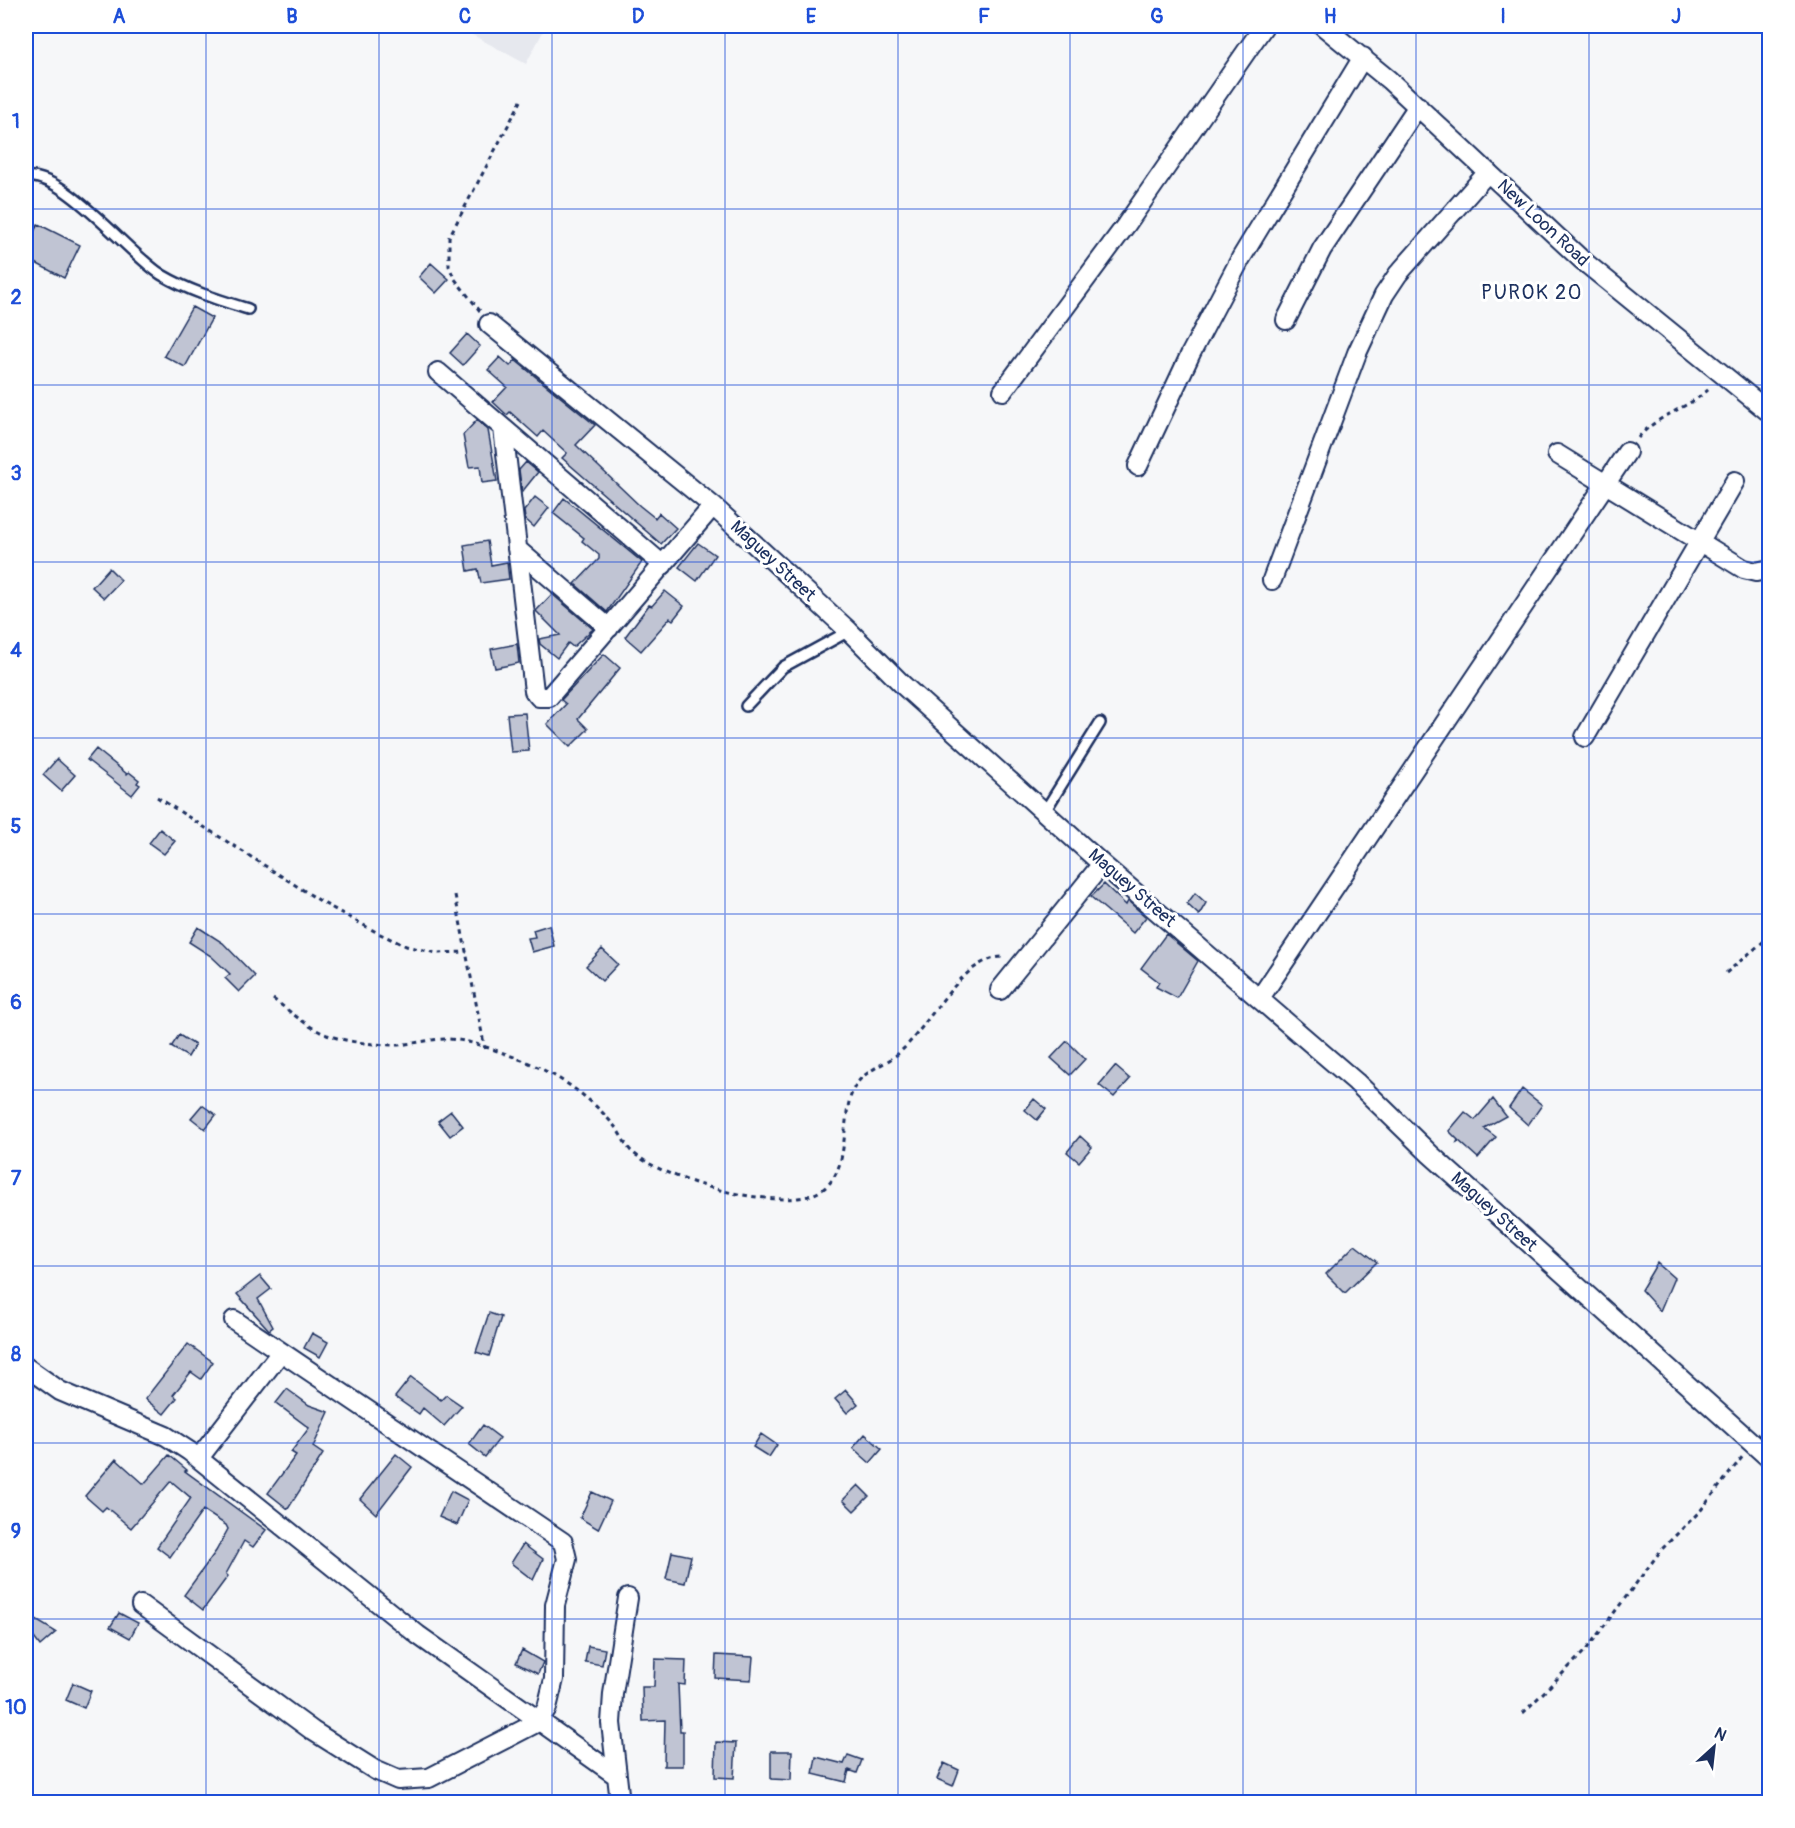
<svg xmlns="http://www.w3.org/2000/svg" width="1795" height="1828" font-family="Pangolin,sans-serif">
<style>
.built{fill:#e6e8ee}
.building{fill:#c0c4d3;stroke:#1b2f5e;stroke-width:1.5}
.lines{fill:none;stroke-linecap:round;stroke-linejoin:round}
.service-casing{stroke:#1b2f5e;stroke-width:14}
.minor-casing{stroke:#1b2f5e;stroke-width:22}
.path{stroke:#1b2f5e;stroke-width:3;stroke-dasharray:4.5 4.5;stroke-linecap:butt}
.service{stroke:#fff;stroke-width:9}
.minor{stroke:#fff;stroke-width:18}
.grid{fill:none;stroke:#1d4ed8;stroke-width:1.5;stroke-opacity:0.55}
.labels{text-anchor:middle;dominant-baseline:central;stroke-width:6;stroke-linejoin:round;paint-order:stroke}
.street-label{font-size:18px;fill:#1b2f5e;stroke:#fff}
.neighbourhood-label{font-size:20px;letter-spacing:1.5px;fill:#1b2f5e;stroke:#fff}
.neatline{fill:none;stroke:#1d4ed8;stroke-width:2}
.grid-label{font-size:20px;text-anchor:middle;font-weight:bold;fill:#1d4ed8}
</style>
<rect width="100%" height="100%" fill="#f6f7f9"/>
<filter id="ink" filterUnits="userSpaceOnUse"><feTurbulence type="fractalNoise" baseFrequency=".0167" numOctaves="2"/><feDisplacementMap in="SourceGraphic" scale="12" xChannelSelector="R" yChannelSelector="G"/><feConvolveMatrix kernelMatrix="1 2 1 2 8 2 1 2 1" color-interpolation-filters="sRGB"/></filter>
<g filter="url(#ink)">
<path class="built" d="M456,26H546L526,64Z"/>
<path class="building" d="M38,224L80,245L64,278L26,258V248Z
M431,263L449,279L436,293L419,277Z
M192,307L212,318L185,367L164,356Z
M467,334L480,346L463,365L450,353Z
M500,357L510,366L515,360L595,425L576,445L640,506L655,518L659,513L676,528L661,544L562,458L567,453L543,431L538,437L510,412L507,415L493,402L507,387L488,370Z
M477,420L488,430L497,481L482,483L480,466L469,467L463,435Z
M526,462L538,472L522,492L519,470Z
M535,497L549,508L534,527L525,519L524,511Z
M564,498L642,562L607,612L575,584L599,559V555L582,541L584,538L553,513Z
M487,541L491,565L507,562L509,579L481,583L478,569L468,571L464,545Z
M698,543L715,555L697,581L679,567Z
M109,568L121,580L104,598L92,587Z
M665,591L684,606L673,620L670,618L641,651L625,637L649,605L652,606Z
M552,594L593,629L573,647L568,643L557,658L540,644L539,639L560,635L536,611Z
M517,644L519,663L495,668L491,649Z
M604,654L620,668L578,719L588,729L570,747L547,724L566,704L561,700Z
M525,713L529,751L511,752L507,714Z
M96,749L127,774L129,772L139,780L137,783L140,785L132,795L87,760Z
M57,759L75,775L61,791L43,775Z
M160,829L175,841L164,854L149,843Z
M1104,884L1126,905L1128,901L1146,917L1133,933L1091,897Z
M1195,893L1206,903L1199,915L1187,904Z
M549,925L554,946L532,952L528,938L535,937L533,930Z
M198,927L223,943L255,976L239,992L225,978L230,974L211,956L189,942Z
M1166,934L1198,961L1177,998L1156,987L1159,982L1141,968Z
M602,949L618,964L602,981L586,966Z
M179,1035L195,1045L188,1057L171,1047Z
M1067,1041L1085,1059L1070,1075L1051,1058Z
M1115,1066L1130,1079L1114,1097L1099,1085Z
M1522,1089L1542,1105L1528,1125L1509,1108Z
M1034,1099L1046,1109L1037,1120L1025,1110Z
M1493,1099L1506,1116L1484,1128L1496,1137L1478,1158L1459,1141L1457,1142L1458,1140L1449,1131L1465,1112L1475,1120Z
M202,1105L216,1115L205,1129L191,1118Z
M451,1111L463,1126L450,1136L438,1121Z
M1080,1136L1092,1147L1079,1162L1067,1152Z
M1355,1245L1377,1262L1345,1293L1326,1274Z
M1657,1263L1674,1278L1660,1311L1641,1290Z
M260,1276L271,1289L258,1299L273,1327L269,1330L237,1294Z
M489,1313L501,1317L489,1356L476,1352Z
M312,1333L328,1342L320,1357L304,1348Z
M188,1344L213,1362L201,1379L191,1372L173,1395L177,1398L164,1414L145,1399Z
M411,1377L441,1400L446,1395L462,1406L444,1426L423,1408L419,1414L395,1397Z
M287,1389L309,1405L329,1412L313,1447L323,1454L288,1509L268,1493L296,1455L291,1452L309,1428L276,1403Z
M846,1390L858,1404L847,1413L835,1399Z
M483,1425L500,1438L485,1457L469,1444Z
M761,1434L777,1445L769,1457L753,1447Z
M865,1434L882,1449L870,1463L853,1448Z
M396,1454L412,1467L376,1514L360,1499Z
M169,1455L187,1470L185,1471L266,1530L253,1547L244,1541L226,1574L228,1576L203,1610L184,1595L216,1551L228,1529L226,1525L203,1510L170,1557L157,1547L191,1498L171,1481L131,1528L106,1507L102,1511L85,1496L116,1459L144,1484Z
M858,1485L869,1496L854,1511L843,1500Z
M451,1491L468,1500L457,1525L439,1517Z
M592,1492L611,1501L598,1529L580,1518Z
M523,1544L543,1559L533,1580L511,1563Z
M672,1552L691,1556L685,1583L666,1579Z
M119,1613L138,1623L130,1638L110,1627Z
M26,1614L56,1632L40,1646L26,1627Z
M588,1646L605,1649L602,1665L585,1662Z
M522,1650L543,1662L538,1674L516,1663Z
M716,1655L753,1657L751,1680L715,1678Z
M655,1659L686,1660L685,1685L678,1684L680,1731H683V1766H664L665,1720L643,1721L642,1687H654Z
M73,1683L91,1691L84,1708L66,1700Z
M716,1742L736,1743L734,1778L715,1777Z
M771,1751H792L791,1780L771,1779Z
M848,1755L862,1760L857,1773L849,1770L846,1782L813,1774L816,1757L844,1764Z
M944,1763L959,1770L953,1786L937,1779Z"/>
<g class="lines">
<g class="service-casing">
<path id="service" d="M26,177C65,172 128,254 162,275C189,291 219,300 248,309
M746,706L783,667L849,631
M1045,811L1100,723"/>
</g>
<g class="minor-casing">
<path id="minor" d="M1323,26L1389,80L1582,260L1770,413
M1286,320L1322,249L1418,106
M489,324L713,506L849,631L904,686L1102,864L1356,1082L1430,1154L1770,1459
M438,372L663,565
M1003,391L1126,225L1264,26
M503,428L534,691L539,697H549L713,506
M1557,454L1744,569L1756,572L1770,569
M1138,466L1191,353L1241,258L1363,57
M517,549L609,628
M1272,580L1357,353L1384,295L1398,274L1488,172
M1585,737L1735,481
M1000,990L1102,864
M1260,998L1627,452
M26,1367L60,1391L166,1436L189,1451L418,1635L617,1776
M199,1458L281,1352
M141,1605L313,1731L375,1770L398,1780L429,1778L538,1722L547,1708L554,1679L555,1605L567,1559L563,1542L234,1320
M620,1802L611,1723L613,1694L628,1598"/>
</g>
<path class="path" d="M480,311L454,278L449,266V237L521,101
M1638,438C1658,414 1688,409 1710,388
M157,797L325,904L378,933L406,946L436,953L467,952
M455,895L485,1049
M1726,973L1770,936
M273,999C290,1011 307,1027 327,1035C347,1042 374,1045 396,1045C413,1044 430,1039 447,1039C469,1039 506,1054 527,1062C561,1077 592,1098 616,1128C621,1135 625,1144 631,1151C664,1180 755,1204 798,1198C859,1191 836,1123 854,1088C864,1069 887,1065 901,1051C930,1025 961,957 1004,957
M1523,1713L1586,1650L1662,1549L1701,1510L1743,1456"/>
<use href="#service" class="service"/>
<use href="#minor" class="minor"/>
</g>
</g>
<path class="grid" d="M206,26V1802M379,26V1802M552,26V1802M725,26V1802M898,26V1802M1070,26V1802M1243,26V1802M1416,26V1802M1589,26V1802M26,209H1770M26,385H1770M26,562H1770M26,738H1770M26,914H1770M26,1090H1770M26,1266H1770M26,1443H1770M26,1619H1770"/>
<g class="labels">
<g class="street-label">
<text transform="translate(1543 223) rotate(43)">New Loon Road</text>
<text transform="translate(773 561) rotate(43)">Maguey Street</text>
<text transform="translate(1132 888) rotate(41)">Maguey Street</text>
<text transform="translate(1494 1212) rotate(42)">Maguey Street</text>
</g>
<g class="neighbourhood-label">
<text x="1532" y="292">PUROK 20</text>
</g>
</g>
<rect width="1795" height="1828" fill="none" stroke="#fff" stroke-width="66"/>
<g transform="translate(1714 1747) rotate(27)" stroke="#ffffff" stroke-width="4.5" paint-order="stroke">
<path d="M0-4.5L10 22L0 15L-10 22Z" fill="#1b2f5e"/>
<text y="-9" font-size="16" font-weight="bold" text-anchor="middle" fill="#1b2f5e">N</text>
</g>
<rect x="33" y="33" width="1729" height="1762" class="neatline"/>
<g class="grid-label">
<text x="119" y="23">A</text>
<text x="292" y="23">B</text>
<text x="465" y="23">C</text>
<text x="638" y="23">D</text>
<text x="811" y="23">E</text>
<text x="984" y="23">F</text>
<text x="1157" y="23">G</text>
<text x="1330" y="23">H</text>
<text x="1503" y="23">I</text>
<text x="1676" y="23">J</text>
<text x="16" y="128">1</text>
<text x="16" y="304">2</text>
<text x="16" y="480">3</text>
<text x="16" y="657">4</text>
<text x="16" y="833">5</text>
<text x="16" y="1009">6</text>
<text x="16" y="1185">7</text>
<text x="16" y="1361">8</text>
<text x="16" y="1538">9</text>
<text x="16" y="1714">10</text>
</g>
</svg>
